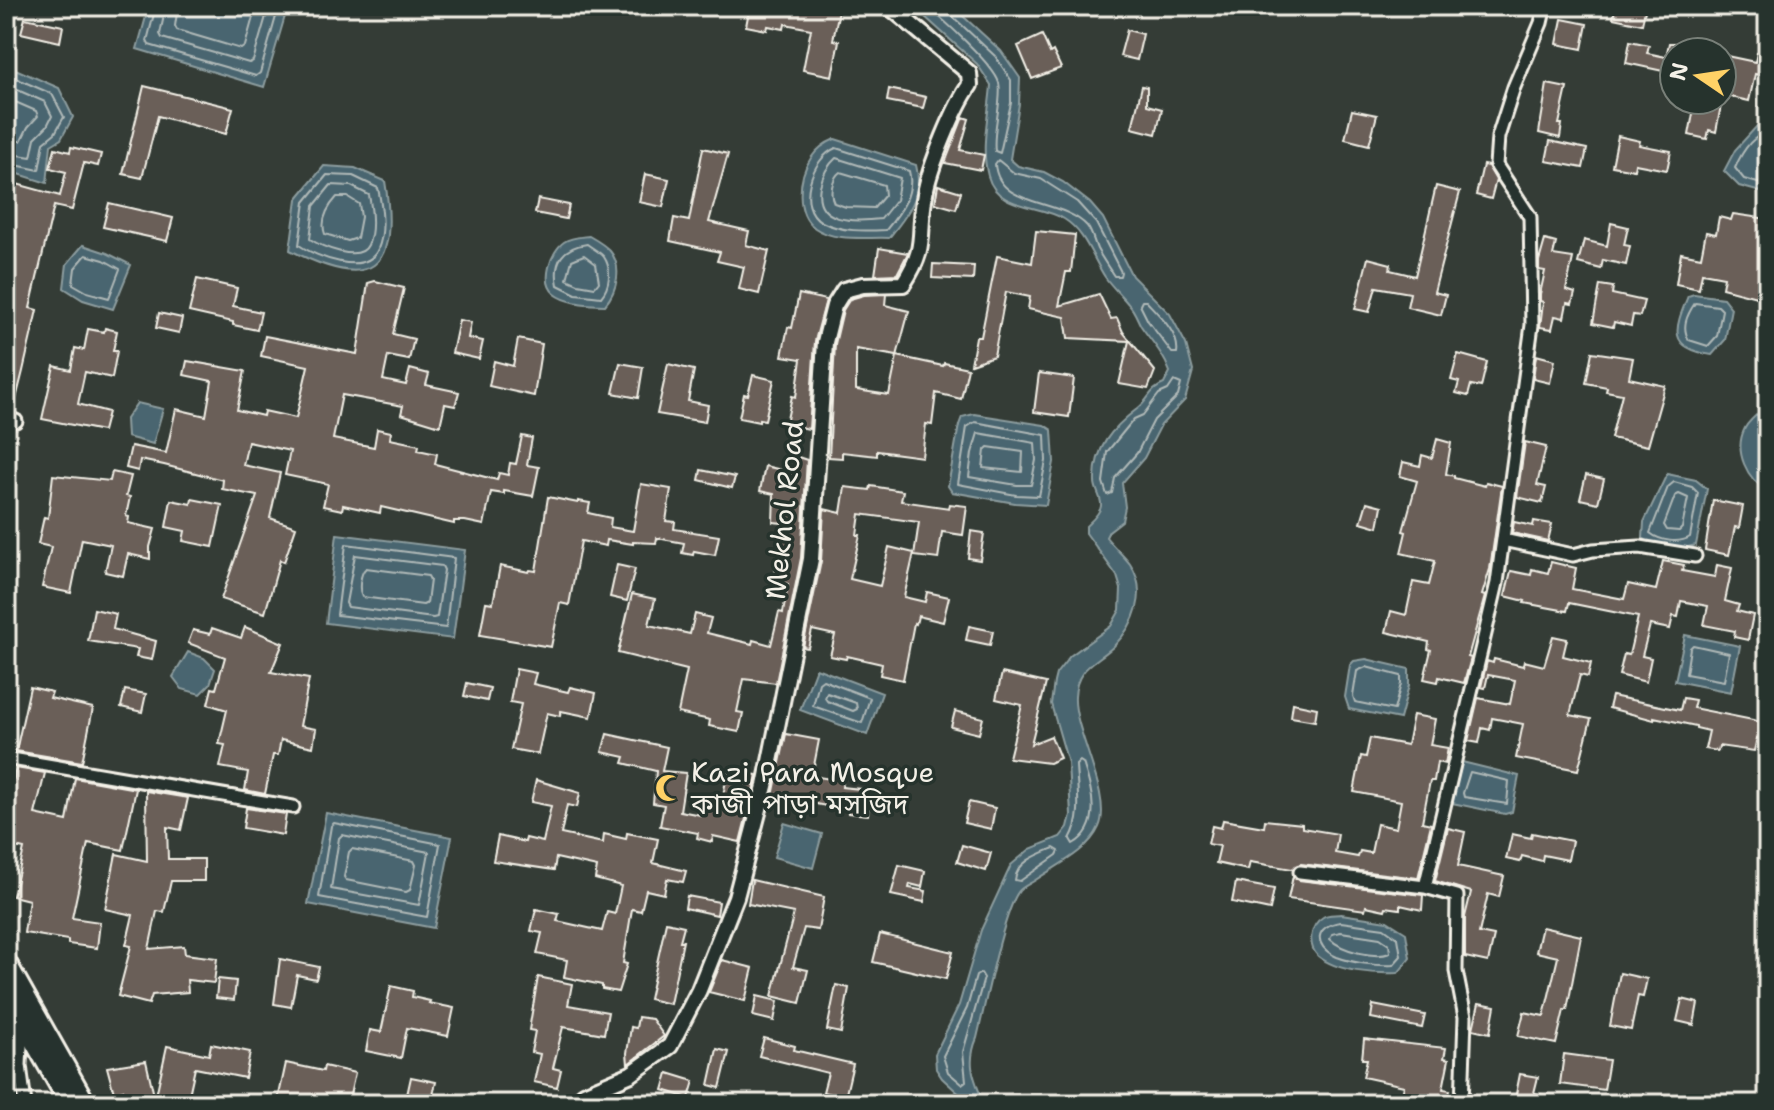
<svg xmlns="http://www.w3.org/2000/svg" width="1774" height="1110" font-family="'Shantell Sans','Noto Sans Bengali',sans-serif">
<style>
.water{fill:#49656f;stroke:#8d9d9f;stroke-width:2}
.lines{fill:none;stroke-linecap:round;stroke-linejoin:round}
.shore{stroke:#b0b9b8;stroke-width:2}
.building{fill:#6a5e59;stroke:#f4f1e8;stroke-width:2}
.minor-casing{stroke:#f4f1e8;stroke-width:17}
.tertiary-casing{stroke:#f4f1e8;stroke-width:20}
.trunk-casing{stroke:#f4f1e8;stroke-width:24}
.minor{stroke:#26332d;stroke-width:11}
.tertiary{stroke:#26332d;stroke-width:14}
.trunk{stroke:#26332d;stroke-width:18}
.labels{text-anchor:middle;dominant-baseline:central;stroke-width:7;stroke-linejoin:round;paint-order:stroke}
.street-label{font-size:28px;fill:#f4f1e8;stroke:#26332d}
.poi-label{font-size:28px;fill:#f4f1e8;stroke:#26332d;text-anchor:start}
</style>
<rect width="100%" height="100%" fill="#343c36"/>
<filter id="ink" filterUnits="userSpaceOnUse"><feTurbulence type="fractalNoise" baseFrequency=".0125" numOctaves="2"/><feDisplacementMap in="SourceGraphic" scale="16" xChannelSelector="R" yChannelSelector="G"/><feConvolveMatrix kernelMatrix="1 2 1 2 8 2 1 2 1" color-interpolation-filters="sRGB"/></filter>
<g filter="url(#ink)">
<path class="water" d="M149,6H288L264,87L137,49Z
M913,6H952L1001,51L1020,78L1019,104L1010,159L1018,166L1044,172L1063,182L1090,203L1103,218L1132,276L1170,314L1186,344L1193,371L1185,400L1161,425L1144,458L1122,483L1125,507L1122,521L1109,531L1106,537C1113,546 1123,555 1130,564C1149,592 1135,624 1114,646C1096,663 1076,667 1075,697C1073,729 1113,797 1099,827C1088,852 1055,866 1034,881C1029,884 1022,887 1019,891C1004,909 984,1010 977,1038C966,1064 974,1078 984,1104H970L942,1078L936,1069L935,1054L959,1005L981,930L1011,865L1030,849L1060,837L1068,827L1071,815L1068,763L1051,704L1054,682L1056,674L1070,656L1111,626L1120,610L1121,589L1117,576L1086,533V526C1091,521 1100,514 1101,506C1102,498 1095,490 1095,482C1094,448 1112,428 1137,409C1149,401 1149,389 1164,384L1170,372C1163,353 1152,342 1141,326C1137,319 1135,311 1129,305C1122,296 1112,287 1105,277C1092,257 1085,232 1064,219C1040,204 997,210 988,176C980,147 989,114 991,85L977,64Z
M6,65L59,88L73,117L61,139L51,145L47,183L6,170Z
M1757,126H1768V194L1739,186L1724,171L1735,150Z
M835,139L916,165C924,196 907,215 889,238C866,237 835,242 815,228C795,214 798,177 811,158C817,149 825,143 835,139Z
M324,166L355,168L385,181C400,271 372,292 290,250L297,199Z
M589,236C596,240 605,245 610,251C623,267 617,291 605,305C590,305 568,304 555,294C540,282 551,251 564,242C571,237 581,237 589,236Z
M83,245L107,253L131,265L113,309L83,300L64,288L67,264Z
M1694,294L1723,298L1731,308L1725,340L1712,355C1666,348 1675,328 1688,296Z
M137,403L163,409L153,444L127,437L126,419Z
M1768,405V491C1747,480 1733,451 1745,428C1749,420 1761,411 1768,405Z
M974,414L1044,425L1052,430L1054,462L1046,505L1015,503L952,492L948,486L959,425L962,417Z
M1667,474L1696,480L1707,489L1696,545C1679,551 1657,550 1643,538L1644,522Z
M337,534L465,550L453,639L326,623Z
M1685,635L1740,646L1731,692L1675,681Z
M188,652L204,658L215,669L210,684L200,694L182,689L173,677Z
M1366,659L1409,669V685L1400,719L1349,709L1345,697L1350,665L1354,661Z
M816,668L882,693L867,735L800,710Z
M1462,762L1519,776L1512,812L1505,814L1452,803Z
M326,813L452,837L434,928L308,904Z
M784,823L822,834L813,868L774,857Z
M1341,914L1387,921L1406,933L1410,958L1398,973C1375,974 1337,972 1318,956C1307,945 1310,925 1323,917C1327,914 1336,915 1341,914Z"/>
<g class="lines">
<path class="shore" d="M156,6L147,41L149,45L256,76L260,73L279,6
M166,6L160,34L162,38L249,63L253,61L269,6
M178,6L175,26L177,30L241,49L245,46L256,6
M926,6C942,18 994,65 999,83C1003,99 992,131 995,151L1000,153L1011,103V80L995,56L950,14L948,6
M6,74L52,94L64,117L55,133L44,142L39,170L6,163
M6,85L45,102L52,116L47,126L35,138L31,157L6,153
M6,98L36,111L38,116L28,127L21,141H6
M1768,133C1751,135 1741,154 1735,168L1744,179L1768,186
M836,148L909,171C915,194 900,213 886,230C865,231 841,232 822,222C795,207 812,157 836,148Z
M836,158L900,178L896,200L881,219C855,222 813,224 820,186C823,174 827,166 836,158Z
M998,160L1014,173L1041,179L1077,202L1096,223L1121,272L1120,276H1114C1108,267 1102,258 1097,249C1094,242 1092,232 1087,226C1061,198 998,208 995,164Z
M840,172L884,185L885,195L874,208L846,207L834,203C829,194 832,178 840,172Z
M327,175L353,176L378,188C382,207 386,230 378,249C366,277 316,257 299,245L305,202Z
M331,185L351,186L369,195C372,210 375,230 368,245C360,263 321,247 310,239L314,206Z
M348,197L359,204L361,217L357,238L348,241L325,234C320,220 327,208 337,197Z
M587,244C592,248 600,252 604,257C612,269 610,287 601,297L576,294L558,285C553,261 563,247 587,244Z
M86,255L104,260L120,269L109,298L87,292L73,284L75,268Z
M584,255L596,264L599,282L595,287L578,284L567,279L572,260Z
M1142,301H1146C1159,315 1180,334 1177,353H1172L1148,321L1140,305Z
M1695,303L1718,306L1722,310L1717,336L1708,346L1689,340C1681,327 1687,315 1695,303Z
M1174,381L1181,384L1178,396L1154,420L1137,453L1115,478L1112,493L1107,495L1103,482L1107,452L1134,419L1143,415L1159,394L1168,390Z
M975,422L1045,435L1046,461L1039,496L1016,495L958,484L967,427Z
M978,433L1035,443L1036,460L1031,485H1017L969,477L972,453Z
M988,447L1023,452L1022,472L983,468L985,450Z
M1674,482L1692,487L1698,493L1690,537C1679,544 1660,541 1650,533L1668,487Z
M1679,494L1688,498L1682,528L1679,531L1667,530L1664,525L1675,496Z
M346,544L454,558L446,628L337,615Z
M355,555L442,566L444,570L437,617L433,618L348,607L346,603Z
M366,568L428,576L430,580L427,603L423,605L362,597C358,590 360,573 366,568Z
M1693,645L1729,653L1724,681L1686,674L1690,648Z
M1366,667L1401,676V684L1394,710L1355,702L1353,696L1357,671Z
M823,680L870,698L862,723L813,706L819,683Z
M827,693L856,703L857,709L853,711L827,701L825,698Z
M1080,761L1083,763C1092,789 1103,827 1073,844L1070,839C1083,817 1077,790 1076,765Z
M1470,772L1509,781L1507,804L1464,797L1463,793Z
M334,823L440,844L427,917L319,897L331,826Z
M342,835L429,852L419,905L331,889L339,838Z
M1054,848L1059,851L1057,855L1020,881L1015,880C1016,862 1039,854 1054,848Z
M352,849L414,861L416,865L410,890L406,892L346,880L344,877L349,852Z
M1341,922L1384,928L1398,938L1401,956L1393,965C1376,966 1353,963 1337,957C1312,946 1315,925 1341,922Z
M1341,932L1380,938L1389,944L1390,953C1375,959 1342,951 1330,939L1332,934Z
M981,973L984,978L963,1052L966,1081L962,1084L948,1072L943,1056L967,1008L976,976Z"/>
</g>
<path class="building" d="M750,6H818L839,10L833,40L839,41L832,76L803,70L811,29L785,24L784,29L768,26L767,30L746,26Z
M1616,6H1646L1642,24L1613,18Z
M25,18L63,26L60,42L21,33Z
M1562,19L1587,24L1582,49L1557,44Z
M1127,30L1143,34L1137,60L1120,56Z
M1042,35L1050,53L1053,51L1061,68L1032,79L1018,46Z
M1630,41L1649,45L1647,53L1666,57L1669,43H1674V78L1662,75L1663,71L1626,63Z
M1757,53L1768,55V67L1764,76L1755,74L1749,101L1722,95V55L1755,62Z
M1547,84L1567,88L1559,124H1562L1560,138L1539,133Z
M144,86L233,108L226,134L158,116L142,178L123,174Z
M1142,86L1147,87V105L1162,109L1156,134L1132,128Z
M889,89L926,97L923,108L887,101Z
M1701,100H1722L1716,132L1709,130L1707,139L1689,135L1694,108H1699Z
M1352,110L1377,115L1369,145L1345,139Z
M963,117L969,119L960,150L984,155L981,170L945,163Z
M1618,136L1640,141L1639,145L1671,151L1667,170L1635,164L1634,170L1612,166Z
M1550,141L1587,149L1583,168L1546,161Z
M71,147L101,154L98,166L84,163L72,210L54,206L30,308L37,310L23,371L13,411L6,410V341L10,326L6,325V181L60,196L66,172L50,168L55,148L70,152Z
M703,148L728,154L709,222L749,231L746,245L769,251L759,294L739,289L744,267L717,261L720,252L670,241L674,218L689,221Z
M1483,165L1488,166L1496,180L1491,199L1476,195Z
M645,174L669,179L663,207L639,202Z
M938,185L961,192L956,209L935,203Z
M1436,186L1460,192L1434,292L1446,295L1441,315L1407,307L1410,293L1376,287L1369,312L1355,309L1368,258L1391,264L1390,270L1415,276Z
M538,199L569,205L566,219L535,213Z
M109,203L173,218L167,241L103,227Z
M1733,214L1768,219V249L1762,277L1768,278V300L1722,288L1724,277L1702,273L1699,289L1676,284L1681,253L1701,257L1706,232L1716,234L1719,217L1731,220Z
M1611,223L1628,227L1624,245L1630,246L1626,265L1603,260L1601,269L1578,263L1584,240L1607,246Z
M1036,231L1075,235L1071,272H1066L1059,306L1099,294L1111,319L1117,318L1123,332L1155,371L1148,389L1119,384L1129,341L1068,338L1065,317L1028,309L1030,297L1006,292L994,356L971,364L976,337H981L997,256L1032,263Z
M1545,240L1556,243L1553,255L1573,258L1566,290L1575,293L1572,304L1567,303L1564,318L1555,316L1552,329L1540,327L1543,302L1540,301V294L1545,271L1539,270V261Z
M879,248L908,253L897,274L875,275Z
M933,264L974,266L973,280L932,278Z
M197,279L237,288L233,306L261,312L257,330L233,325V322L189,312Z
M375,281L404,288L393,334L414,339L409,360L388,356L383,380L406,385L410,369L429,374L426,385L459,392L455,406L445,404L440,426L401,414L403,406L342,395L333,439L374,447L377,429L391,432L390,439L419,445L418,450L437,454L435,464L497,480L499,473L508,475L510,463L516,464L522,436L532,438L527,465L539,467L533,496L504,491V494L491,492L484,525L465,521H454V524L381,507L380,513L343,505L342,510L323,506L328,484L285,475L290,451L248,442L243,465L280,473L270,518L296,527L284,562L280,560L265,613L221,599L257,496L222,489L223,480L164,465L140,460L138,471L126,468L131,446L166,453L176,409L206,416L212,381L184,375L187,361L245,371L237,410L263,416L264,411L296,418L308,366L261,356L265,336L357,354L368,283Z
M1600,285L1613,287L1612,294L1644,301L1640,316L1633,315L1631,326L1614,322L1613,327L1593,323Z
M799,294L826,300L815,341L809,429L786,424L792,396L796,397L801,359L782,356L788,327L792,328Z
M886,294L885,305L909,311L897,356L856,349V390L889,395L897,356L943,366L944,363L968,368L961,399L936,393L932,425L926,424L922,457L877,451V456L842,452V458L829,457L835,344L843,310L850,299L864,295Z
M159,313L182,318L179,333L156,328Z
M459,320L471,322L468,338L483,341L479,359L452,353Z
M105,328L117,331L113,351H117L112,378L85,372L78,404L108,412L103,431L42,419L54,366L71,370L75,348L84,350L88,329L104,332Z
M518,339L542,344L534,396L489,386L494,361L513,366Z
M1592,352L1633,358L1629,378L1665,386L1648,446L1611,438L1622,394L1606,391L1607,387L1586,383Z
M1458,354L1487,362L1481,387L1471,385L1468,396L1456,393L1459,382L1451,380Z
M1536,355L1555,360L1550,383L1533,379Z
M620,363L643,367L638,398L613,393Z
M668,364L694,370L688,401L708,405L705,422L657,414Z
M1039,373L1074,378L1069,417L1034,412Z
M753,375L774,380L765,420L759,419V422L739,418L744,394L748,395Z
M1437,439L1451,443L1446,474L1454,476V478L1485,486L1486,482L1502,486L1490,569L1482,595L1485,596L1468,657L1471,658L1464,683L1439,677L1438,682L1424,679L1431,650L1428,649L1429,642L1386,632L1391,611L1406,615L1413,582L1429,585L1435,561L1401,553L1406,532L1403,531L1417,481L1400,476L1403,462L1420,466L1422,455L1432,458Z
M1525,442L1546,447L1537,485L1546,487L1542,503L1517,497Z
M798,457L807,460L801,558L776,683L744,679L737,712L743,713L739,732L709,726L710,720L678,713L687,670L618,653L632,594L655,599L649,625L690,634L695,614L711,618L707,633L752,644L753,640L771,645L779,612L783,613L788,584L774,581L783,523L773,522L774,494L760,491L765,466L794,473Z
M701,470L735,477L732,488L699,480Z
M112,472L131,476L126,496L130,497L126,516L129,517L128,523L155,529L150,547V559L128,554L123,576L105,572L111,545L82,539L71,593L42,587L51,547L38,544L44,517L48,518L53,475L110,481Z
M1586,475L1604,479L1598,503L1580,499Z
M641,484L671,489L666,521L675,522L674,529L719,536L715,555L694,551L693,555L682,553L684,543L657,538L656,543L633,542V544L607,540L606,546L581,541L569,605L560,603L551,647L480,635L486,602L493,603L500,566L529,572L530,570L536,571L548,497L578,503V501L590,503L588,513L611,518L610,527L633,531Z
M871,486L903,491L901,501L949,508L950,504L967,506L963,535L942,532L938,559L914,556L919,522L860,514L857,535H860L850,579L880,586L889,547L914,553L904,597L925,602L927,592L949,597L943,622L918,616L916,624L914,623L903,680L880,675L882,664L847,656L846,659L830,656L835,635L812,630L808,648L803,647L821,561L824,509L841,513L845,487L870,490Z
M192,499L222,505L213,547L183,541L185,531L166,527L171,500L191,504Z
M1713,500L1743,506L1739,528L1735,527L1729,555L1705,550Z
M1367,502L1382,506L1378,527L1361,522Z
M1534,521L1552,524L1548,541L1512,533L1514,522L1533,526Z
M971,531L984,533L980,560L968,558Z
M1663,561L1684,565L1682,571L1715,577L1717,565L1732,568L1725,601L1739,605L1737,611L1753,615L1748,640L1734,637L1735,631L1704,625L1708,606L1681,601L1678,617L1673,616L1670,629L1650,625L1642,656L1651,658L1646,682L1619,675L1624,654L1629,655L1638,617L1569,603L1567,611L1524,603L1525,601L1505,596L1511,571L1531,575L1532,569L1548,573L1551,562L1576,568L1572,589L1624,599L1628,584L1656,590Z
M617,565L635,569L627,601L610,597Z
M94,609L116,614L113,629L156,641L152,660L136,657L138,649L88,641Z
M969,626L993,631L990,645L966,640Z
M245,627L283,643L271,672L309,679L300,726L316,729L313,747L281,740L278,755H273L265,794L245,790L248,772L220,767L225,745L219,744L227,710L208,704L212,688L216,689L225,657L188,643L193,630L210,634L212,628L241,638Z
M1553,636L1567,639L1563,656L1591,663L1588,677L1580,675L1570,715L1591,719L1578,770L1516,758L1523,724L1492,718L1490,730L1482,728L1479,743L1468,741L1478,698L1510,704L1515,680L1488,675L1485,688L1481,687L1487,661L1493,663L1494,659L1523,666L1524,661L1544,666Z
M516,669L536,673L533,684L568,692L570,687L596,693L591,717L561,711L560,716L547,713L538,754L511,749L521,704L510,702Z
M1002,673L1046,683L1031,744L1051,736L1060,758L1049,763L1009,758L1022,705L996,699Z
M467,683L490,688L487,701L464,696Z
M30,687L52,692L50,698L93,708L82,762L16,751Z
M125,690L146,694L142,712L121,707Z
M1612,696L1680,710L1683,698L1695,700L1693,708L1763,722L1762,739L1757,738L1754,751L1719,746L1718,751L1705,749L1709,731L1696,728V726L1654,717V720L1609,708Z
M1293,703L1317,708L1315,721L1291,717Z
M955,711L983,718L979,734L951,727Z
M1413,715L1435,719L1430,745L1448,748L1445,764L1437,762L1434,781H1430L1422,822L1431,824L1418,878L1301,864L1292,869L1250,862L1248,870L1216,863L1220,846L1208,844L1212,826L1221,828L1223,820L1264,827L1265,820L1302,824V828L1338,834L1335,853L1358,857L1360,851L1371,853L1377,824L1396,828L1401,801L1354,792L1361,756L1366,757L1370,738L1407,745Z
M607,734L667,747L662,771L686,773L680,811L701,815L703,807L720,811L728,770L757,775L740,842L713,836L712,842L697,838L698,833L660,826L664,805L653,803L656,771L623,763L625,757L602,752Z
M786,734L819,740L812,776L843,781L842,787L870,790L868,815L848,813V810L773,796Z
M16,768L45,773L35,814L67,821L75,778L136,789L123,850L88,843L72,918L100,922L97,948L68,944V940L24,933L29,900L13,896L24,849L6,845V823L10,805H8Z
M536,780L580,793L577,807L567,805L561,834L603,843L604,834L626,839L627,833L658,839L653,863L686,871L683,882L667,879L664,894L646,890L641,911L632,909L623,963L627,964L618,992L602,989V985L564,977L567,960L537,954L542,933L531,931L536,909L559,914L557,921L602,931L607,912L615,914L621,886L595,879L597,867L556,858L554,870L493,861L498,836L525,842L526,838L543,842L551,806L531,802Z
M146,791L188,798L181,830L167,827L168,859H204V881H171L164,912L157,911L149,949L184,946L185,954L217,958L214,983L187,980L188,992L152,995L149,1004L118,996L131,946L126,945L133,915L105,909L116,854L147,861Z
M969,802L995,808L991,829L964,823Z
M246,808L286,814L283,835L243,828Z
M1448,828L1465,832L1458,866L1504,876L1499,897L1488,894L1479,933L1494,936L1488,962L1465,957V917L1471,892L1435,881Z
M1532,833L1572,841L1568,860L1543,855L1542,861L1522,856L1520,862L1506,859L1512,834L1531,838Z
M962,845L991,853L986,871L957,862Z
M899,865L925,871L922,887L910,884L909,888L926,891L924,902L891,895Z
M1293,876L1299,880L1423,895L1422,910L1400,905V909L1386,907L1385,910L1366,906L1365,910L1288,899Z
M752,880L824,897L818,930L804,928L793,967L808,970L800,1003L772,996L794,913L748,904Z
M1236,882L1274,889L1270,910L1232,902Z
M687,896L719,902L717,915L685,908Z
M666,922L684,926L680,941H683L670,1004L649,999Z
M1542,927L1581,936L1567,1010H1564L1556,1044L1518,1036L1524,1012L1544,1016L1558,957L1536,952Z
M880,934L953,952L946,979L873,962Z
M280,959L319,967L316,979L297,975L291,1007L274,1004Z
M722,960L753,968L745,1001L709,992Z
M1620,973L1647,979L1643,997L1638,996L1631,1030L1610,1026Z
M538,977L572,984L568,1005L608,1012L604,1034L563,1027L553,1068L561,1070L557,1087L534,1082L540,1054L531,1052L535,1031L529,1030Z
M218,979L236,981L234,1000L216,998Z
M836,985L849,988L841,1033L827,1030Z
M391,986L413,991L412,997L430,1001L429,1003L454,1008L448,1036L407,1028L401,1058L366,1051L370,1030L381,1032Z
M757,996L778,1001L774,1021L753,1016Z
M1682,999L1698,1003L1694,1025L1677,1021Z
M1479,1003L1495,1006L1490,1033L1473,1029Z
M1373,1005L1425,1015L1422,1028L1371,1018Z
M638,1017L652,1019L664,1036L628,1064L627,1053L631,1027L636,1028Z
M764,1038L795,1046L794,1050L853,1064L845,1098L823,1092L828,1073L759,1056Z
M1364,1039L1446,1048L1444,1058L1449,1059L1443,1089L1450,1090L1447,1104H1400L1404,1086L1363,1077L1367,1059H1362Z
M211,1044L250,1052L245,1078L195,1068L187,1104H122L123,1090L114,1093L107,1067L146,1061L155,1100L167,1046L209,1055Z
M717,1049L729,1052L720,1088L709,1085Z
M1564,1054L1609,1060L1604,1090L1560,1084Z
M286,1063L323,1071L324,1066L355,1073L348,1104H277Z
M668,1073L694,1081L689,1098L663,1090Z
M1520,1074L1538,1077L1534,1093L1564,1099L1563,1104H1514Z
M411,1077L436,1082L431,1104H405Z"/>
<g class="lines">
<g class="minor-casing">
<path id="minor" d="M6,418L16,421
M1503,540L1573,555L1593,550L1640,547L1695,556
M6,758L293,807
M1300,872L1425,887L1497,583L1532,325L1530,217L1496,165L1498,137L1514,87L1541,23L1545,6
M1425,887L1457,896L1456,971L1465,1017L1462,1104
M22,1025L20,1065L25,1104"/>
</g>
<g class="tertiary-casing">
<path id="tertiary" d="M580,1104L584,1094L631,1074L670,1046L699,990L736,897L765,786L811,559L825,342L834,306L844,290L863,285L903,284C929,244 917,236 925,194C929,169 955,105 970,85L969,73L889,6"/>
</g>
<g class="trunk-casing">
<path id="trunk" d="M6,962L86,1104
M6,992L70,1104"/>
</g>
<use href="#minor" class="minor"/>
<use href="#tertiary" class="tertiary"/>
<use href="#trunk" class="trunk"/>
</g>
</g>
<defs>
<g id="mosque-bare" transform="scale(2.16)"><path d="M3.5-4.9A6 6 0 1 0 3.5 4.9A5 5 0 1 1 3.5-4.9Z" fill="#ffd166" stroke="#26332d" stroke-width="2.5" paint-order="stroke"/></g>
</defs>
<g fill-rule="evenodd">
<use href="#mosque-bare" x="669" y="788"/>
</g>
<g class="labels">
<g class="street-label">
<text transform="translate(784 510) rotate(-84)">Mekhol Road</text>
</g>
<g class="poi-label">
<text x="691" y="772">Kazi Para Mosque<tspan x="691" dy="32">কাজী পাড়া মসজিদ</tspan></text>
</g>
</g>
<rect width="1774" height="1110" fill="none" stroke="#26332d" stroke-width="32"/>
<rect x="16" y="16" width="1742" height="1078" fill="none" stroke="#f4f1e8" stroke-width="3" filter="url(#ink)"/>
<g transform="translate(1698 76) rotate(283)"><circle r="38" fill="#26332d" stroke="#787f78" stroke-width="2"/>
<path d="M0-6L14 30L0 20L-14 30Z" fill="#ffd166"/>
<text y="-12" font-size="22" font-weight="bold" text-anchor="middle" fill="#f4f1e8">N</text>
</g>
</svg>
